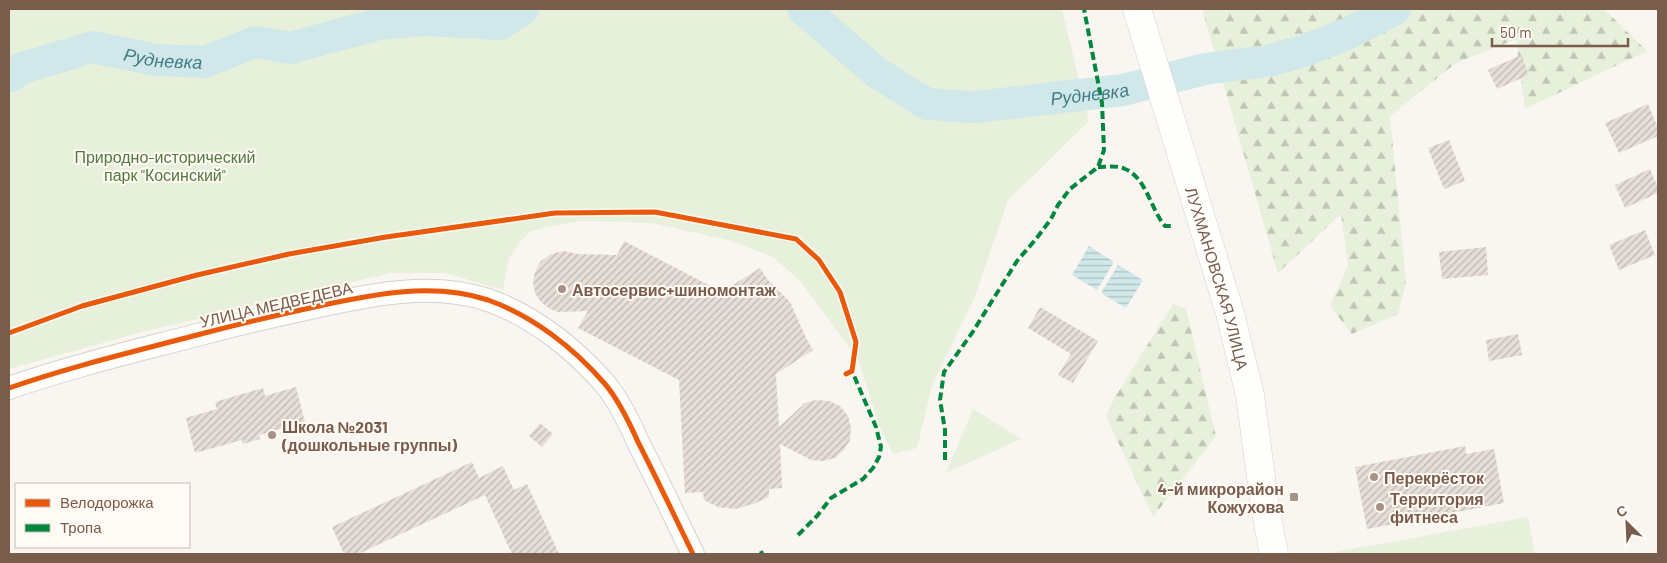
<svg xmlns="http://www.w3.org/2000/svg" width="1667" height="563" font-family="Barlow,sans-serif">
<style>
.forest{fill:url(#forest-firs)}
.park{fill:#e7f0db}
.water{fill:url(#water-rules)}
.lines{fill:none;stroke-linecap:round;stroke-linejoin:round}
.river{stroke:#d0e8ea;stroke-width:32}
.building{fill:url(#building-hatch)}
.street-casing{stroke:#d7d1cb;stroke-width:24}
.secondary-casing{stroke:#d9d2cb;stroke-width:29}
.street{stroke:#fefefd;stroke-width:22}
.secondary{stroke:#fefefd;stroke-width:28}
.quiet{stroke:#00873e;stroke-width:4;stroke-dasharray:8 4;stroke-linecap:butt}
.cycleway-casing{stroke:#fffaf3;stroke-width:8}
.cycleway{stroke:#e8590c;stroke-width:5}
.poi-dot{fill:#a69286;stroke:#fffaf3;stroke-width:2}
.labels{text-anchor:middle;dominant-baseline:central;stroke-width:4;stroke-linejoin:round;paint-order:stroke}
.park-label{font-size:16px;fill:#537a41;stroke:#fffaf3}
.street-label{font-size:16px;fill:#7a5c4d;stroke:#fffaf3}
.poi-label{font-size:16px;font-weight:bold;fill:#7a5c4d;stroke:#fffaf3;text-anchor:start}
.water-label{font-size:18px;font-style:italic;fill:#437c86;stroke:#fffaf3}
</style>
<defs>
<pattern id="forest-firs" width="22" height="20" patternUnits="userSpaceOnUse" patternTransform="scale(1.25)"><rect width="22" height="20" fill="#e7f0db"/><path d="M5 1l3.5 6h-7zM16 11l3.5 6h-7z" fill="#c0c6b4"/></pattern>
<pattern id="water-rules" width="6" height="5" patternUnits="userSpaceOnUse" patternTransform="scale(1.25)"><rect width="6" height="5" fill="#d0e8ea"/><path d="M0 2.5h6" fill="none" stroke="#aebfc0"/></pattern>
<pattern id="building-hatch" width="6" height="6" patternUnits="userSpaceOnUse" patternTransform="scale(1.25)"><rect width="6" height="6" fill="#e6ded7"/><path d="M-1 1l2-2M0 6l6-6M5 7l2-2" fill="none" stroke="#bfb7b1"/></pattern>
</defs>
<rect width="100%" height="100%" fill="#f9f5f0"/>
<path class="forest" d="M1202,9H1604L1647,51L1525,109L1516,39L1456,63L1390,116L1406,282L1398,314L1352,334L1330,306L1348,265L1341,214L1278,273Z
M1173,304L1186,309L1216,436L1153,517L1106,416L1115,397Z"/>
<path class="park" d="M9,9H1062L1089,121L1008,200L974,299L932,385L917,448L893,454L880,428L858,359L801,282L773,257L728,240L652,223L580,221L546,227L530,232L520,242L509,258L503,290L445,273H391L142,332L9,369Z
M973,409L1021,439L946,473Z
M1528,517L1535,554H1325Z"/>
<path class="water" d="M1089,246L1114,262L1097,290L1072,275Z
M1118,265L1143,280L1126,308L1101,293Z"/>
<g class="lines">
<g class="river">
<path id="s1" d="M803,9L876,72L927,104L975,107L1123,90L1205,69L1268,61L1303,51L1349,33L1395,9"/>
<path id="s2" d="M9,77L22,68L93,47L156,60L205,62L255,42L290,48L379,24L425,20L500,24L523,9"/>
</g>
</g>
<path class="building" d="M1521,55L1529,75L1497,89L1488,70Z
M1648,104L1658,128V136L1619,153L1605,123Z
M1449,140L1465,181L1444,189L1428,148Z
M1650,169L1658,188V193L1625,208L1615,185Z
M1645,230L1655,255L1619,270L1609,245Z
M624,241L722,292L760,268L768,280L790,302L806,338L813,350L776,374L779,427L805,403L816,400L829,401L840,406L848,416L851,428L850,440L844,450L835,458L823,461L811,460L780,444L782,488L769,489V497L753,504L735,509L718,507L704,500L703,492L685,493L679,380L578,328L588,311L559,312L550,309L541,302L535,293L533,282L535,272L540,262L551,254L564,251L577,254L617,255Z
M1486,247L1488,275L1442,279L1439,252Z
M1040,307L1098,341L1073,383L1058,375L1071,354L1028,328Z
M1518,334L1522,355L1489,361L1486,340Z
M296,387L305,422L259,435L260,439L243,444L242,440L195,453L186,418L217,409L215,402L263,388L265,396Z
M540,423L553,434L542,447L529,436Z
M1465,446L1466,454L1494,449L1504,503L1367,529L1355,467Z
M472,462L479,478L503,466L514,490L527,484L559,554H512L485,495L358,554H344L332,527Z"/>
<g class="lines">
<g class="street-casing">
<path id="street" d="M9,388C69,367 132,352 193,336C235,325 277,315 319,306C374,294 433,282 488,300C533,316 574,348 605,384C617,398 630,424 638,442C657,479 675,517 693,554"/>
</g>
<g class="secondary-casing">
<g id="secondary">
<path id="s3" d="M1137,9L1230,313L1250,395L1265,507L1274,554"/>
</g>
</g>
<use href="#street" class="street"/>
<use href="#secondary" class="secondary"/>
<path class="quiet" d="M1098,167C1107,167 1117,165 1125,169C1146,177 1151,210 1165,226H1174
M945,460V430L940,400L944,372L972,333L1017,261L1036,239L1051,219L1058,205L1070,189L1098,167L1104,150L1102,103L1084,9
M798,535L817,516L831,498L863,479L873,468L879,457L881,447L876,427L852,371
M761,551L762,554"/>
<g class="cycleway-casing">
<path id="cycleway" d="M9,333L82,306L197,275L289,254L386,237L555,213L655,212L796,239L819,260L840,292L856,342L852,371L846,374
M9,388C69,367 132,352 193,336C235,325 277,315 319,306C374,294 433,282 488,300C533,316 574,348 605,384C617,398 630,424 638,442C657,479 675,517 693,554"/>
</g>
<use href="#cycleway" class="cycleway"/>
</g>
<g class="poi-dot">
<circle cx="562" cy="289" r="5"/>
<circle cx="272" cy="435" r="5"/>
<circle cx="1374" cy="477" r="5"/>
<rect x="1289" y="492" width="10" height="10" rx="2.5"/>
<circle cx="1380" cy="507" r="5"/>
</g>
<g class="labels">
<g class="park-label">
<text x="165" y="156">Природно-исторический<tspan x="165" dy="18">парк "Косинский"</tspan></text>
</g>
<g class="street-label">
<text stroke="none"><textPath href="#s3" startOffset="281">ЛУХМАНОВСКАЯ УЛИЦА</textPath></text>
<text transform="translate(276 304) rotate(-13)">УЛИЦА МЕДВЕДЕВА</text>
</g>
<g class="poi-label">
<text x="572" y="289">Автосервис+шиномонтаж</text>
<text x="282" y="426">Школа №2031<tspan x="282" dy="18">(дошкольные группы)</tspan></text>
<text x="1384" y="477">Перекрёсток</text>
<text x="1284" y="488" text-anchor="end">4-й микрорайон<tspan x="1284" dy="18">Кожухова</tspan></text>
<text x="1390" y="498">Территория<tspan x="1390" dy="18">фитнеса</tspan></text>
</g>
<g class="water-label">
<text stroke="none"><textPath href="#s2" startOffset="161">Рудневка</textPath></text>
<text stroke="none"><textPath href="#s1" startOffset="320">Рудневка</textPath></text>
</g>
</g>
<rect width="1667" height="563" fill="none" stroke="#7a5c4d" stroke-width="20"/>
<rect x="15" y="483" width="175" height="65" fill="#fffaf3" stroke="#cabbb1"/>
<rect x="25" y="499" width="25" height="8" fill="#e8590c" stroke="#cabbb1"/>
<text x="60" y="508" font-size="15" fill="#7a5c4d">Велодорожка</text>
<rect x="25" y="524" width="25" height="8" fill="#00873e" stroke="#cabbb1"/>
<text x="60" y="533" font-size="15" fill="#7a5c4d">Тропа</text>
<g transform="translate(1627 523) rotate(336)" stroke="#fffaf3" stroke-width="4" paint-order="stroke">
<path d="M0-4L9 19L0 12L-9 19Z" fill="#7a5c4d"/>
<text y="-8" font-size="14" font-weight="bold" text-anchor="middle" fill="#7a5c4d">С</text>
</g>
<path d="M1492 38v8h136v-8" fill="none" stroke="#7a5c4d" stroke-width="2.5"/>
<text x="1500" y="38" font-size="15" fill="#7a5c4d" stroke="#fffaf3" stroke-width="4" paint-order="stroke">50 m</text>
</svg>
